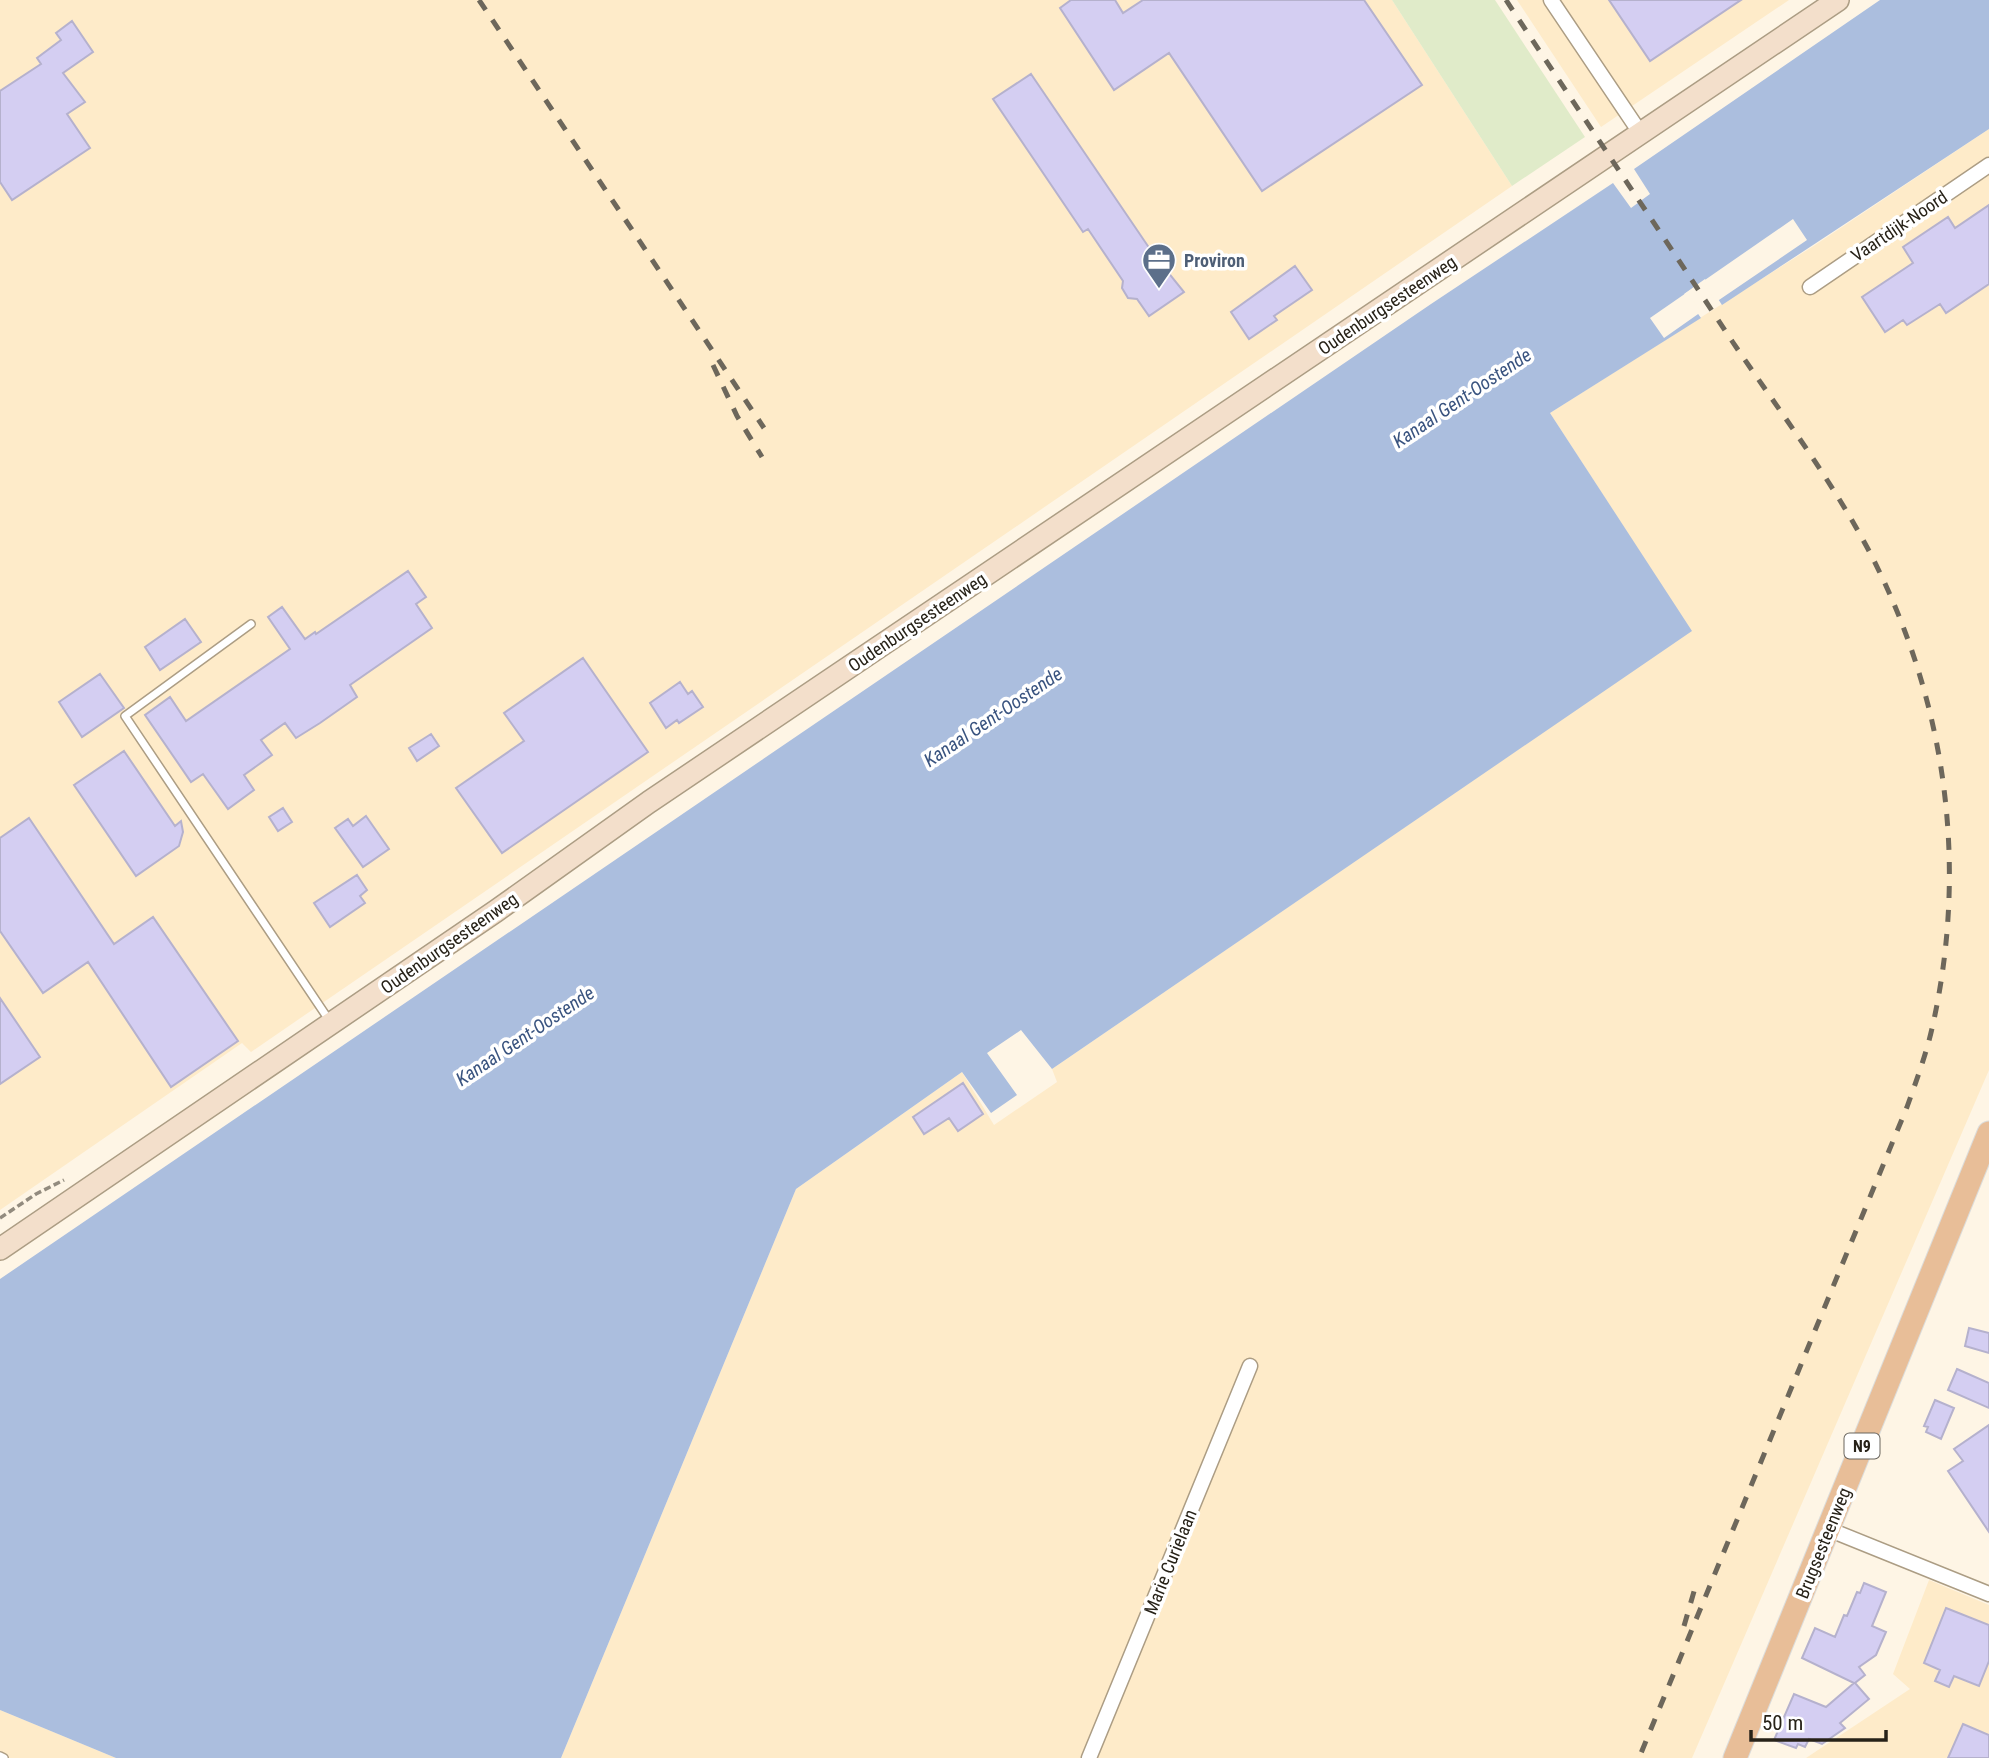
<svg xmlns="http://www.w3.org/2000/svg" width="1989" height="1758" font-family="'Roboto Condensed',sans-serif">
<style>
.built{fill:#feebc9}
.green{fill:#e0ebc9}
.water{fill:#abbede}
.pier{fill:#fef5e5}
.building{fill:#d4cef2;stroke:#b5b1cd;stroke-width:2}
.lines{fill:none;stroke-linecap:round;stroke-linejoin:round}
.lane-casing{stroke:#ac9d84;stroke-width:10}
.street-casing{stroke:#ac9d84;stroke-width:17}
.secondary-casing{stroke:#ac9d84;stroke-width:24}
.primary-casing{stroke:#dcdcda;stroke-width:25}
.path{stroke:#928b7e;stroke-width:3.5;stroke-dasharray:7 3.5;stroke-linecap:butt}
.lane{stroke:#fff;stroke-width:7}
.street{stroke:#fff;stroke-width:14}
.secondary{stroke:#f3dfcb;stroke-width:21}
.primary{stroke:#e8be98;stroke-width:23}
.rail{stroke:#6d675b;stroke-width:5;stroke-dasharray:12 12;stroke-linecap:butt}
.labels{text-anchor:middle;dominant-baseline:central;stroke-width:7;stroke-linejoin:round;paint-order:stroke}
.shield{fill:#fff;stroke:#68645d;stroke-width:2}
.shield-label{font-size:16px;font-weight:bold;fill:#272218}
.street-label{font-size:18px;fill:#272218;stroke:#fff}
.service-label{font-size:18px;font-weight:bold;fill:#4e5e75;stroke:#fff;text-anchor:start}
.water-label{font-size:19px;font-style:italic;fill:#39537f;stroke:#fff}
</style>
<rect width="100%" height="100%" fill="#fef5e5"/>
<path class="built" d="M0,0H1392L1512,186L251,1052L242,1043L0,1210Z
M1517,0H1789L1601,127Z
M1989,129V1070L1692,1758H561L796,1189L962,1072L994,1125L1057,1082L1052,1069L1691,631L1550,413L1812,247Z
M1929,1580L1989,1605V1758H1806L1910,1689L1893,1674Z
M0,1710L116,1758H0Z"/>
<path class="green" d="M1392,0H1495L1585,137L1512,186Z"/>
<path class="water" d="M1880,0H1989V129L1722,305L1705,279L1684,294L1701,318L1550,413L1692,631L1052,1069L1021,1030L987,1053L1017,1095L991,1113L962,1072L796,1189L561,1758H116L0,1710V1279L1431,304L1613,183L1631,208L1650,194L1634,169Z"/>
<path class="pier" d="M1793,219L1807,240L1716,302L1704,284L1689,294L1701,312L1664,338L1650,318Z"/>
<path class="building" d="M1071,0H1115L1123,13L1143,0H1364L1422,85L1262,191L1169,53L1114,90L1060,8Z
M1609,0H1741L1650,61Z
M72,21L93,52L63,73L85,102L67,114L90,148L12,200L0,182V91L41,64L37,58L61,40L56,33Z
M1031,74L1154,255L1184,292L1149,316L1137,299L1128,298L1122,288L1123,281L1088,229L1083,232L993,99Z
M1989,205V284L1946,313L1940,304L1907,325L1903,320L1885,332L1862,297L1913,263L1903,247L1948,217L1955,228Z
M1295,266L1312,290L1274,316L1277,320L1249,339L1231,312Z
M408,571L426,597L416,604L432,628L350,685L357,697L320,723L296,738L285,723L261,740L272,755L244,775L254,790L228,809L203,774L191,782L145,715L170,697L186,721L290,649L268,617L282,607L305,639L315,632L316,634Z
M185,619L201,642L160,670L145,647Z
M583,658L648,752L502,853L456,788L524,741L504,713Z
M100,674L124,708L82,737L59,702Z
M680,682L688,694L692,691L703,707L679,723L677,720L666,728L650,703Z
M431,734L439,746L417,761L409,748Z
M124,751L175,826L181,821L183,832L179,846L136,876L74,785Z
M283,808L292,822L278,831L269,817Z
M366,816L389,849L363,867L335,828L348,819L353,826Z
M29,818L114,944L153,917L238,1041L171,1087L88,962L43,993L0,931V838Z
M357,875L367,890L360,896L365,903L330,927L314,903Z
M0,998L40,1057L0,1084Z
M963,1083L983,1114L958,1131L949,1118L924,1134L913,1117Z
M1969,1328L1989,1333V1353L1965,1346Z
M1957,1369L1989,1383V1408L1948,1390Z
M1935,1400L1954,1408L1941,1439L1926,1432L1928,1427L1924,1426Z
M1989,1425V1532L1948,1471L1963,1461L1954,1449Z
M1864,1583L1886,1592L1872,1626L1886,1632L1876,1655L1859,1667L1865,1675L1855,1683L1869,1699L1840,1723L1845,1728L1822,1744L1809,1739L1805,1747L1798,1744L1796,1748L1774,1740L1794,1694L1826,1707L1854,1683L1802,1658L1815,1628L1835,1637L1844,1615L1847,1616L1857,1592L1860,1593Z
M1946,1608L1989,1625V1661L1979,1686L1954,1676L1949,1687L1935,1681L1940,1670L1924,1663Z
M1963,1724L1989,1735V1758H1948Z"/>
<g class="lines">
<g class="lane-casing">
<path id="lane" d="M251,624L125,716L329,1020
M0,1756L4,1758"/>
</g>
<g class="street-casing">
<path id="street" d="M1551,0L1641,134
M1810,287L1989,165
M1828,1529L1989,1594
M1089,1758L1250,1366"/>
</g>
<g class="secondary-casing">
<path id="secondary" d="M0,1249L496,911L649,802L1838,0"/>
</g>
<g class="primary-casing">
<path id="primary" d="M1735,1758L1989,1133"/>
</g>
<path class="path" d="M0,1218L36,1194L64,1180"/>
<use href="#lane" class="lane"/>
<use href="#street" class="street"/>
<use href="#secondary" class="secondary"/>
<use href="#primary" class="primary"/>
<path class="rail" d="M479,0L764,428
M1506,0C1581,114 1657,227 1732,341C1778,409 1829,476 1868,549C1945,696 1969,861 1933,1024C1927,1052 1917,1079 1907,1107L1639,1758
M713,365L737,416L762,457
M1684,1626L1695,1588"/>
</g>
<defs>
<g id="office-pin" transform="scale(1.75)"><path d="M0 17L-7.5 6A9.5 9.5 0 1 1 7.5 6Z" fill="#5c6f8a" stroke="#fff"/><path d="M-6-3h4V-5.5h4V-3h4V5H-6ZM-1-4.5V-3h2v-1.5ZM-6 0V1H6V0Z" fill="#fff"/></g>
</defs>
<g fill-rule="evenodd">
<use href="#office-pin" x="1159" y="260"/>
</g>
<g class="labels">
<rect class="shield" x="1844.5" y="1433.5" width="35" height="25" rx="5"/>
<g class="shield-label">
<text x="1862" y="1446">N9</text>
</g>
<g class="street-label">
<text transform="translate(1899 226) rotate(-34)">Vaartdijk-Noord</text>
<text transform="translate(1387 305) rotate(-34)">Oudenburgsesteenweg</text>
<text transform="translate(917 622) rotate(-34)">Oudenburgsesteenweg</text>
<text transform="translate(449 943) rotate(-35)">Oudenburgsesteenweg</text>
<text transform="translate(1823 1543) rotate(-68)">Brugsesteenweg</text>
<text transform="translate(1170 1562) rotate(-68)">Marie Curielaan</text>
</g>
<g class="service-label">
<text x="1184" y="260">Proviron</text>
</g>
<g class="water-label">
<text transform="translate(1462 398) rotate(-34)">Kanaal Gent-Oostende</text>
<text transform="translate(993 717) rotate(-34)">Kanaal Gent-Oostende</text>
<text transform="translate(525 1036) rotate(-34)">Kanaal Gent-Oostende</text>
</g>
</g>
<path d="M1751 1730v10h135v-10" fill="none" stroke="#272218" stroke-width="3.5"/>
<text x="1762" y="1730" font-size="21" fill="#272218" stroke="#ffffff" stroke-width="5" paint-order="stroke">50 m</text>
</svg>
